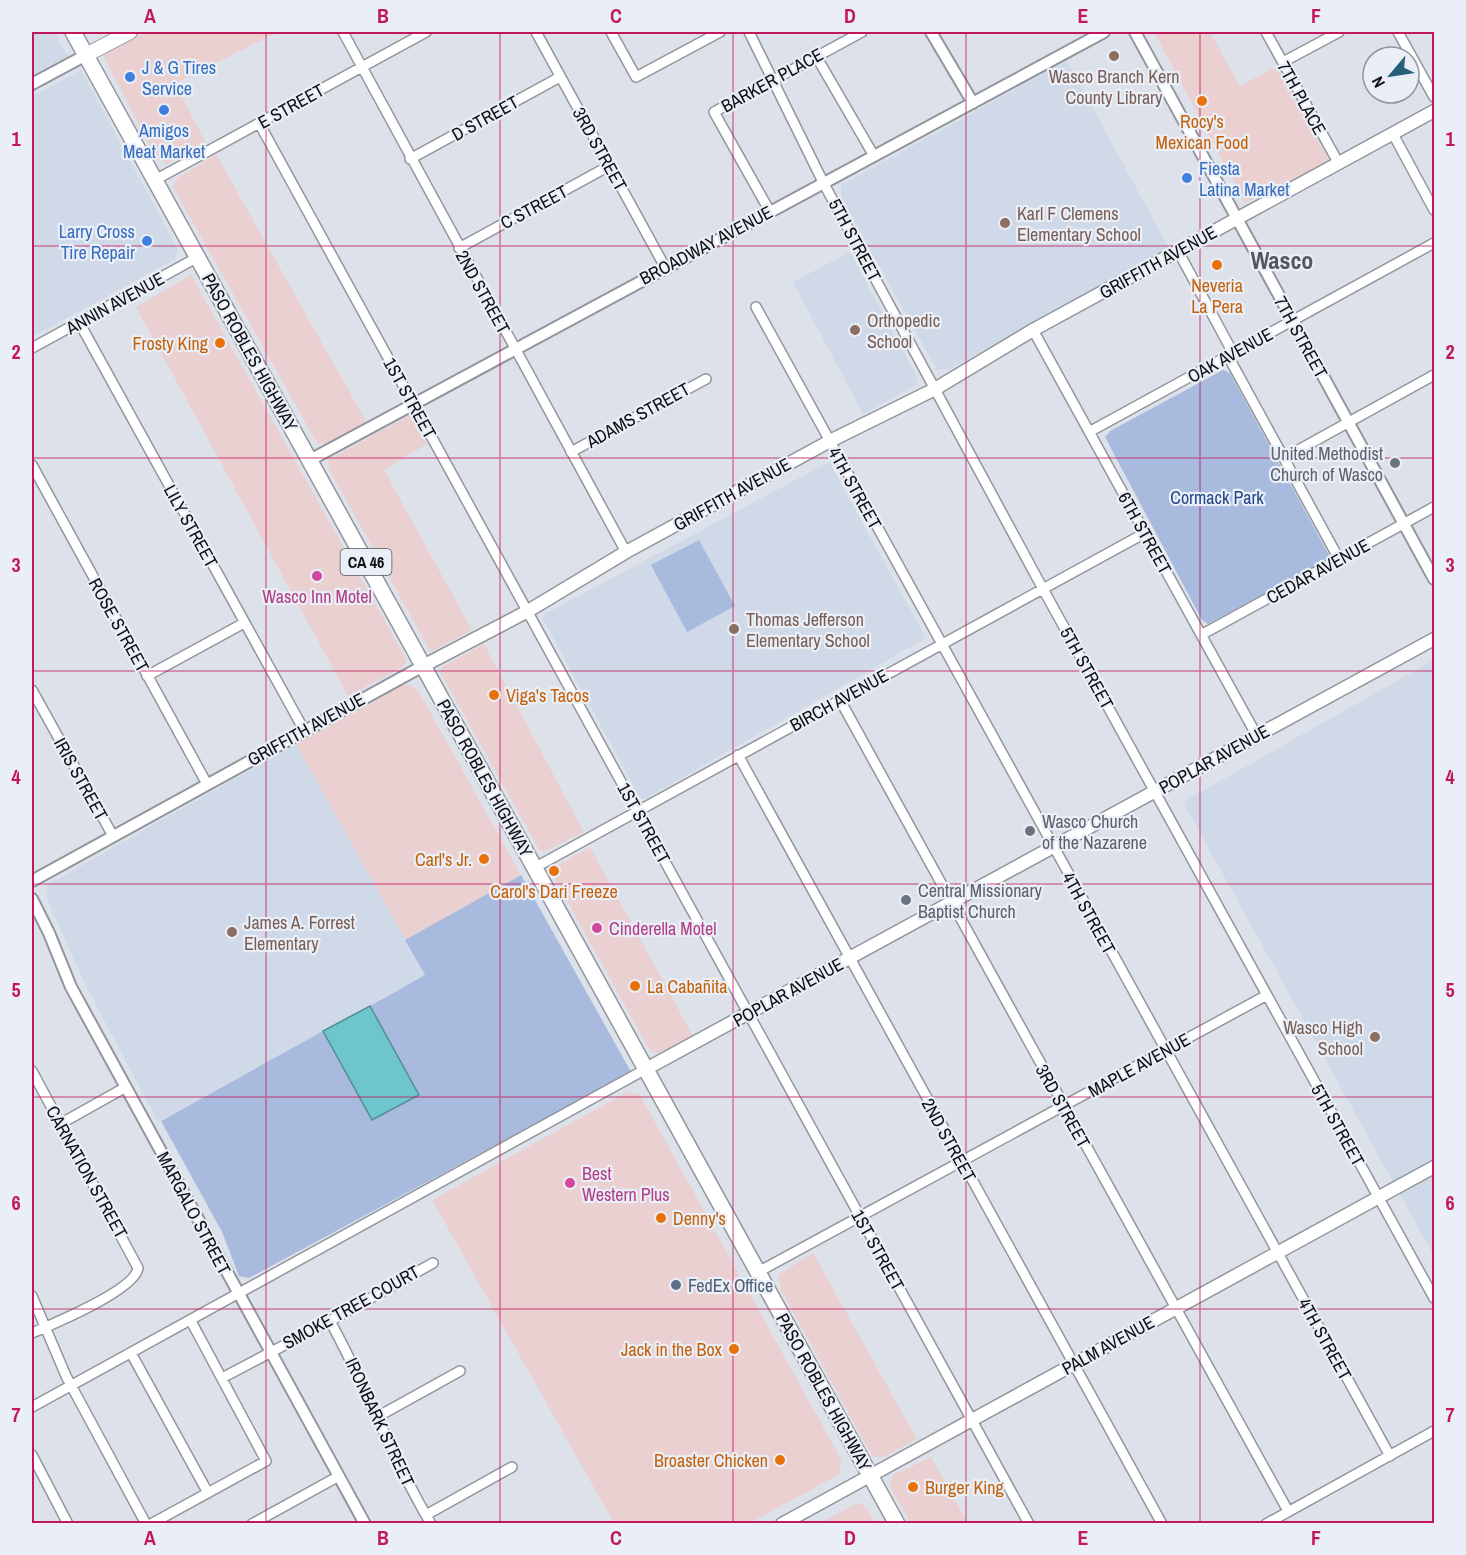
<svg xmlns="http://www.w3.org/2000/svg" width="1466" height="1555" font-family="'Archivo Narrow',sans-serif">
<style>
.commercial{fill:#ebd0d1}
.built{fill:#d0d9e8}
.green{fill:#a8bbde}
.water{fill:#6ec5cc;stroke:#518e94;stroke-width:1.5}
.lines{fill:none;stroke-linecap:round;stroke-linejoin:round}
.minor-casing{stroke:#91969d;stroke-width:12}
.tertiary-casing{stroke:#91969d;stroke-width:14}
.secondary-casing{stroke:#91969d;stroke-width:15}
.primary-casing{stroke:#91969d;stroke-width:16}
.trunk-casing{stroke:#91969d;stroke-width:18}
.minor{stroke:#fff;stroke-width:9}
.tertiary{stroke:#fff;stroke-width:10}
.secondary{stroke:#fff;stroke-width:12}
.primary{stroke:#fff;stroke-width:14}
.trunk{stroke:#fff;stroke-width:15}
.grid{fill:none;stroke:#c2185b;stroke-width:1.5;stroke-opacity:0.55}
.education-dot{fill:#8d6e63;stroke:#eaeff7;stroke-width:2}
.shop-dot{fill:#3f7fe0;stroke:#eaeff7;stroke-width:2}
.food-dot{fill:#e8710a;stroke:#eaeff7;stroke-width:2}
.worship-dot{fill:#6b7280;stroke:#eaeff7;stroke-width:2}
.hotel-dot{fill:#d1479c;stroke:#eaeff7;stroke-width:2}
.service-dot{fill:#5c6f8a;stroke:#eaeff7;stroke-width:2}
.labels{text-anchor:middle;dominant-baseline:central;stroke-width:4.5;stroke-linejoin:round;paint-order:stroke}
.shield{fill:#eaeff7;stroke:#505257;stroke-width:1.5}
.shield-label{font-size:16px;font-weight:bold;fill:#0e0f12}
.shop-label{font-size:18px;fill:#366cbe;stroke:#eaeff7;text-anchor:start}
.education-label{font-size:18px;fill:#785e54;stroke:#eaeff7;text-anchor:start}
.street-label{font-size:18px;fill:#0e0f12;stroke:#eaeff7}
.food-label{font-size:18px;fill:#c56008;stroke:#eaeff7;text-anchor:end}
.worship-label{font-size:18px;fill:#5b616d;stroke:#eaeff7;text-anchor:start}
.park-label{font-size:18px;fill:#234686;stroke:#eaeff7}
.hotel-label{font-size:18px;fill:#b23c85;stroke:#eaeff7;text-anchor:start}
.service-label{font-size:18px;fill:#4e5e75;stroke:#eaeff7;text-anchor:start}
.district-label{font-size:24px;font-weight:bold;fill:#52565d;stroke:#eaeff7}
.neatline{fill:none;stroke:#c2185b;stroke-width:2}
.grid-label{font-size:20px;text-anchor:middle;font-weight:bold;fill:#c2185b}
</style>
<rect width="100%" height="100%" fill="#dde2ea"/>
<path class="commercial" d="M146,32H278L175,84L206,143L167,164L156,158L103,55Z
M1154,32H1210L1240,86L1276,67L1330,162L1245,203Z
M216,154L368,425L325,444L317,443L173,187L176,179Z
M191,275L405,657L406,663L403,667L348,696L136,307Z
M410,415L427,444L384,470L472,630L431,652L329,469L328,460Z
M484,644L584,832L546,851H540L440,672L442,667Z
M403,685H411L418,690L521,875L405,940L296,744Z
M590,847L693,1036L660,1053H654L649,1049L554,877L558,865Z
M627,1092L640,1095L842,1461L838,1475L750,1523H614L432,1200Z
M813,1253L917,1439L881,1458L872,1456L781,1290L778,1275Z
M931,1457L968,1523H911L890,1487L893,1475Z
M855,1504H862L867,1509L876,1523H820Z"/>
<path class="built" d="M32,32H54L68,56L32,76Z
M1067,61L1170,250L950,369L937,370L841,197V185Z
M81,70L178,250L175,259L32,337V97Z
M850,252L917,377L916,385L863,414L793,282Z
M829,462L926,638L645,799L640,798L543,619L545,614Z
M1434,660V1256L1183,802Z
M296,744L425,975L158,1122L83,980L46,897L47,885Z"/>
<path class="green" d="M1223,370L1230,373L1329,555L1323,563L1208,624L1202,620L1105,437L1110,431Z
M699,540L735,606L687,632L651,565Z
M521,875L631,1072L249,1278L239,1276L222,1232L161,1121L323,1031L372,1120L419,1094L370,1006L425,975L405,940Z"/>
<path class="water" d="M370,1006L419,1095L372,1120L323,1031Z"/>
<g class="lines">
<g class="minor-casing">
<path id="minor" d="M343,32L626,552
M536,32L665,267
M611,32L636,77L720,32
M749,32L824,184L1043,589L1434,1298
M1266,32L1339,164
M1398,32L1434,97
M816,56L874,156
M1283,62L1339,32
M259,123L1029,1524
M1393,134L1434,210
M410,159L560,77
M155,180L426,32
M769,210L714,112L862,32
M459,248L609,166
M1178,251L1233,353
M756,307L1390,1456
M79,322L304,730
M1033,330L1257,736
M32,348L198,257
M1228,356L1339,559
M1089,432L1434,243
M571,452L706,379
M1284,458L1434,375
M32,465L207,784
M1201,635L1434,507
M147,676L244,623
M32,690L113,836
M840,700L1288,1511
M738,755L1162,1524
M534,868L1145,533
M32,1071L138,1268C135,1290 53,1324 32,1333
M60,1124L126,1087
M758,1272L1267,995
M32,1296L66,1376L146,1524
M330,1321C367,1388 392,1458 431,1524
M131,1353L208,1493
M222,1378L330,1321L433,1263
M32,1407L646,1069
M377,1417L460,1371
M32,1455L68,1524
M426,1515L512,1467
M151,1524L266,1461L191,1321
M252,1524L339,1476
M1266,1524L1434,1431"/>
</g>
<g class="tertiary-casing">
<path id="tertiary" d="M931,32L973,103
M1135,32L1434,579
M32,84L86,55
M310,460L1104,32
M32,881L423,666
M32,899L49,933L71,987L365,1524"/>
</g>
<g class="secondary-casing">
<path id="secondary" d="M423,666L528,611L626,552L830,441L935,389L1033,330L1434,111
M646,1069L1434,639
M782,1524L1434,1167"/>
</g>
<g class="primary-casing">
<path id="primary" d="M86,55L130,32"/>
</g>
<g class="trunk-casing">
<path id="trunk" d="M73,32L897,1524"/>
</g>
<use href="#minor" class="minor"/>
<use href="#tertiary" class="tertiary"/>
<use href="#secondary" class="secondary"/>
<use href="#primary" class="primary"/>
<use href="#trunk" class="trunk"/>
</g>
<path class="grid" d="M266,32V1524M500,32V1524M733,32V1524M966,32V1524M1200,32V1524M32,246H1434M32,458H1434M32,671H1434M32,884H1434M32,1097H1434M32,1309H1434"/>
<g class="education-dot">
<circle cx="1114" cy="56" r="6"/>
<circle cx="1005" cy="223" r="6"/>
<circle cx="855" cy="330" r="6"/>
<circle cx="734" cy="629" r="6"/>
<circle cx="232" cy="932" r="6"/>
<circle cx="1375" cy="1037" r="6"/>
</g>
<g class="shop-dot">
<circle cx="130" cy="77" r="6"/>
<circle cx="164" cy="110" r="6"/>
<circle cx="1187" cy="178" r="6"/>
<circle cx="147" cy="241" r="6"/>
</g>
<g class="food-dot">
<circle cx="1202" cy="101" r="6"/>
<circle cx="1217" cy="265" r="6"/>
<circle cx="220" cy="343" r="6"/>
<circle cx="494" cy="695" r="6"/>
<circle cx="484" cy="859" r="6"/>
<circle cx="554" cy="871" r="6"/>
<circle cx="635" cy="986" r="6"/>
<circle cx="661" cy="1218" r="6"/>
<circle cx="734" cy="1349" r="6"/>
<circle cx="780" cy="1460" r="6"/>
<circle cx="913" cy="1487" r="6"/>
</g>
<g class="worship-dot">
<circle cx="1395" cy="463" r="6"/>
<circle cx="1030" cy="831" r="6"/>
<circle cx="906" cy="900" r="6"/>
</g>
<g class="hotel-dot">
<circle cx="317" cy="576" r="6"/>
<circle cx="597" cy="928" r="6"/>
<circle cx="570" cy="1183" r="6"/>
</g>
<circle class="service-dot" cx="676" cy="1285" r="6"/>
<g class="labels">
<rect class="shield" x="340.5" y="549" width="51" height="26" rx="4.5"/>
<g class="shield-label">
<text x="366" y="562">CA 46</text>
</g>
<g class="shop-label">
<text x="142" y="67">J &amp; G Tires<tspan x="142" dy="21">Service</tspan></text>
<text x="164" y="130" text-anchor="middle">Amigos<tspan x="164" dy="21">Meat Market</tspan></text>
<text x="1199" y="168">Fiesta<tspan x="1199" dy="21">Latina Market</tspan></text>
<text x="135" y="231" text-anchor="end">Larry Cross<tspan x="135" dy="21">Tire Repair</tspan></text>
</g>
<g class="education-label">
<text x="1114" y="76" text-anchor="middle">Wasco Branch Kern<tspan x="1114" dy="21">County Library</tspan></text>
<text x="1017" y="213">Karl F Clemens<tspan x="1017" dy="21">Elementary School</tspan></text>
<text x="867" y="320">Orthopedic<tspan x="867" dy="21">School</tspan></text>
<text x="746" y="619">Thomas Jefferson<tspan x="746" dy="21">Elementary School</tspan></text>
<text x="244" y="922">James A. Forrest<tspan x="244" dy="21">Elementary</tspan></text>
<text x="1363" y="1027" text-anchor="end">Wasco High<tspan x="1363" dy="21">School</tspan></text>
</g>
<g class="street-label">
<text transform="translate(772 80) rotate(-29)">BARKER PLACE</text>
<text transform="translate(1302 98) rotate(61)">7TH PLACE</text>
<text transform="translate(291 106) rotate(-29)">E STREET</text>
<text transform="translate(485 118) rotate(-29)">D STREET</text>
<text transform="translate(600 149) rotate(61)">3RD STREET</text>
<text transform="translate(534 207) rotate(-28)">C STREET</text>
<text transform="translate(855 240) rotate(62)">5TH STREET</text>
<text transform="translate(706 245) rotate(-28)">BROADWAY AVENUE</text>
<text transform="translate(1158 262) rotate(-29)">GRIFFITH AVENUE</text>
<text transform="translate(483 292) rotate(61)">2ND STREET</text>
<text transform="translate(115 303) rotate(-29)">ANNIN AVENUE</text>
<text transform="translate(1301 337) rotate(61)">7TH STREET</text>
<text transform="translate(250 352) rotate(61)">PASO ROBLES HIGHWAY</text>
<text transform="translate(1230 355) rotate(-29)">OAK AVENUE</text>
<text transform="translate(410 398) rotate(61)">1ST STREET</text>
<text transform="translate(638 415) rotate(-29)">ADAMS STREET</text>
<text transform="translate(855 488) rotate(61)">4TH STREET</text>
<text transform="translate(732 494) rotate(-29)">GRIFFITH AVENUE</text>
<text transform="translate(191 526) rotate(61)">LILY STREET</text>
<text transform="translate(1145 533) rotate(61)">6TH STREET</text>
<text transform="translate(1318 571) rotate(-29)">CEDAR AVENUE</text>
<text transform="translate(119 625) rotate(61)">ROSE STREET</text>
<text transform="translate(1087 668) rotate(61)">5TH STREET</text>
<text transform="translate(839 700) rotate(-29)">BIRCH AVENUE</text>
<text transform="translate(306 729) rotate(-29)">GRIFFITH AVENUE</text>
<text transform="translate(1214 759) rotate(-29)">POPLAR AVENUE</text>
<text transform="translate(485 778) rotate(61)">PASO ROBLES HIGHWAY</text>
<text transform="translate(81 779) rotate(61)">IRIS STREET</text>
<text transform="translate(644 823) rotate(61)">1ST STREET</text>
<text transform="translate(1089 913) rotate(61)">4TH STREET</text>
<text transform="translate(788 992) rotate(-29)">POPLAR AVENUE</text>
<text transform="translate(1139 1065) rotate(-29)">MAPLE AVENUE</text>
<text transform="translate(1063 1106) rotate(61)">3RD STREET</text>
<text transform="translate(1338 1125) rotate(61)">5TH STREET</text>
<text transform="translate(949 1140) rotate(61)">2ND STREET</text>
<text transform="translate(87 1172) rotate(61)">CARNATION STREET</text>
<text transform="translate(194 1213) rotate(62)">MARGALO STREET</text>
<text transform="translate(878 1250) rotate(61)">1ST STREET</text>
<text transform="translate(351 1307) rotate(-29)">SMOKE TREE COURT</text>
<text transform="translate(1325 1339) rotate(61)">4TH STREET</text>
<text transform="translate(1108 1345) rotate(-29)">PALM AVENUE</text>
<text transform="translate(824 1392) rotate(61)">PASO ROBLES HIGHWAY</text>
<text transform="translate(380 1422) rotate(65)">IRONBARK STREET</text>
</g>
<g class="food-label">
<text x="1202" y="121" text-anchor="middle">Rocy's<tspan x="1202" dy="21">Mexican Food</tspan></text>
<text x="1217" y="285" text-anchor="middle">Neveria<tspan x="1217" dy="21">La Pera</tspan></text>
<text x="208" y="343">Frosty King</text>
<text x="506" y="695" text-anchor="start">Viga's Tacos</text>
<text x="472" y="859">Carl's Jr.</text>
<text x="554" y="891" text-anchor="middle">Carol's Dari Freeze</text>
<text x="647" y="986" text-anchor="start">La Cabañita</text>
<text x="673" y="1218" text-anchor="start">Denny's</text>
<text x="722" y="1349">Jack in the Box</text>
<text x="768" y="1460">Broaster Chicken</text>
<text x="925" y="1487" text-anchor="start">Burger King</text>
</g>
<g class="worship-label">
<text x="1383" y="453" text-anchor="end">United Methodist<tspan x="1383" dy="21">Church of Wasco</tspan></text>
<text x="1042" y="821">Wasco Church<tspan x="1042" dy="21">of the Nazarene</tspan></text>
<text x="918" y="890">Central Missionary<tspan x="918" dy="21">Baptist Church</tspan></text>
</g>
<g class="park-label">
<text x="1217" y="497">Cormack Park</text>
</g>
<g class="hotel-label">
<text x="317" y="596" text-anchor="middle">Wasco Inn Motel</text>
<text x="609" y="928">Cinderella Motel</text>
<text x="582" y="1173">Best<tspan x="582" dy="21">Western Plus</tspan></text>
</g>
<g class="service-label">
<text x="688" y="1285">FedEx Office</text>
</g>
<g class="district-label">
<text x="1282" y="260">Wasco</text>
</g>
</g>
<rect width="1466" height="1555" fill="none" stroke="#eaeff7" stroke-width="66"/>
<g transform="translate(1391 75) rotate(241)"><circle r="28" fill="#eaeff7" stroke="#92959b" stroke-width="1.5"/>
<path d="M0-4.5L10 22L0 15L-10 22Z" fill="#275f79"/>
<text y="-9" font-size="16" font-weight="bold" text-anchor="middle" fill="#0e0f12">N</text>
</g>
<rect x="33" y="33" width="1400" height="1489" class="neatline"/>
<g class="grid-label">
<text x="150" y="23">A</text>
<text x="383" y="23">B</text>
<text x="616" y="23">C</text>
<text x="850" y="23">D</text>
<text x="1083" y="23">E</text>
<text x="1316" y="23">F</text>
<text x="16" y="146">1</text>
<text x="1450" y="146">1</text>
<text x="16" y="359">2</text>
<text x="1450" y="359">2</text>
<text x="16" y="572">3</text>
<text x="1450" y="572">3</text>
<text x="16" y="784">4</text>
<text x="1450" y="784">4</text>
<text x="16" y="997">5</text>
<text x="1450" y="997">5</text>
<text x="16" y="1210">6</text>
<text x="1450" y="1210">6</text>
<text x="16" y="1422">7</text>
<text x="1450" y="1422">7</text>
<text x="150" y="1545">A</text>
<text x="383" y="1545">B</text>
<text x="616" y="1545">C</text>
<text x="850" y="1545">D</text>
<text x="1083" y="1545">E</text>
<text x="1316" y="1545">F</text>
</g>
</svg>
